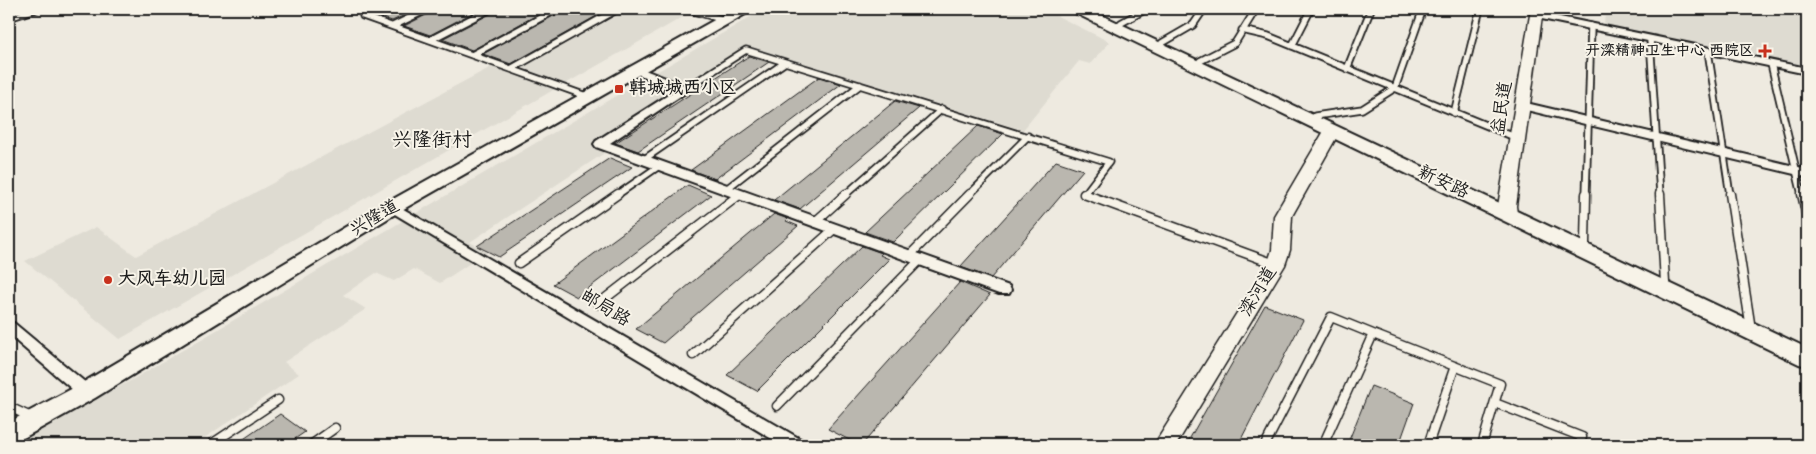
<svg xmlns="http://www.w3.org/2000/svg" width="1816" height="454" font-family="'Indie Flower','LXGW WenKai TC',sans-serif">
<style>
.built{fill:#dedbd1}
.building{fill:#bab7af;stroke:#1c1c1c}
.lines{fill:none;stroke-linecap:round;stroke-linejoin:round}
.service-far1-casing{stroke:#1c1c1c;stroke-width:9}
.service-casing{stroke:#1c1c1c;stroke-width:11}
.minor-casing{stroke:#1c1c1c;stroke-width:4}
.tertiary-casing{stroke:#1c1c1c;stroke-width:3}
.secondary-casing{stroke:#1c1c1c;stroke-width:4}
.service-far1{stroke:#f7f3e8;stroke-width:5.5}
.service{stroke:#f7f3e8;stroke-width:8}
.minor{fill:#f7f3e8;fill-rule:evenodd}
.tertiary{fill:#f7f3e8;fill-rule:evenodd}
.secondary{fill:#f7f3e8;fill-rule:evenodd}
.poi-dot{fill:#c8321e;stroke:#f7f3e8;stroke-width:2}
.labels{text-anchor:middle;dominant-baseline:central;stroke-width:4;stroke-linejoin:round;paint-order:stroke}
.far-poi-label{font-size:15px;font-weight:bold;fill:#1c1c1c;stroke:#f7f3e8;text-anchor:end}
.poi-label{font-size:18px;font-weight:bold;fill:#1c1c1c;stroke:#f7f3e8;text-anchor:start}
.street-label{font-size:18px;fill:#1c1c1c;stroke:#f7f3e8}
.quarter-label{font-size:20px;fill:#1c1c1c;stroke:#f7f3e8}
</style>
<rect width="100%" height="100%" fill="#eeeae0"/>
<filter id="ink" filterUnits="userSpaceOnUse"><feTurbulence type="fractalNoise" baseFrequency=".02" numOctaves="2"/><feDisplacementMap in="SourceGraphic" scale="10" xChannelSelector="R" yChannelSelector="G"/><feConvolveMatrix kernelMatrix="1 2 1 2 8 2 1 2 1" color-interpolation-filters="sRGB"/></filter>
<g filter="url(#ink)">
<path class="built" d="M629,9H678L690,13L565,84L522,68Z
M764,9H1043L1110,42L1090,64L1079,61L1023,130L747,46L599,141L612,148L470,242L487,252L440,283L414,269L394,281L376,273L343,295L366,309L284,362L299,374L194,445H9L130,381Z
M1605,9H1799L1807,34V69L1604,27Z
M491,67L555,89L120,339L25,261L96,227L136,256Z"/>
<path class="building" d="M383,9H418L392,21L375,15L382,12Z
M433,9H480L430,35L404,26L430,13Z
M495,9H548L472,50L442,39L492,13Z
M562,9H609L511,64L483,54L559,13Z
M749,56L769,62L638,151L615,143Z
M819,77L841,84L715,179L691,170Z
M895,101L919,108L800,209L774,200Z
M978,126L1003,134L893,242L865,232Z
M610,158L632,167L499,257L477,246Z
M1056,161L1083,170L991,278L960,267Z
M688,185L711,195L577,297L553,284Z
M774,214L788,219L786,221L798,226L663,343L636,329Z
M862,246L882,253L880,255L889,259L757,391L727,375Z
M960,282L990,295L862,445H859L828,429Z
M1265,305L1303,320L1238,445H1186Z
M1371,386L1414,403L1399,445H1347Z
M280,414L305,432L286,445H235Z"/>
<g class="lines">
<g class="service-far1-casing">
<path id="service-far1" d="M378,9L363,16L589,97
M686,9L725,20
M9,18L36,9
M1121,23L1146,9
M393,26L428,9
M1242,30L1268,36L1517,138
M1650,39L1660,195
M430,40L490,9
M1162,43L1193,25L1204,9
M1292,46L1311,9
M1708,51L1730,195
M472,55L557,9
M1200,61L1235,43L1256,9
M1771,64L1802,195
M511,69L618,9
M1347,69L1371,9
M685,89L746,50L1109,162L1084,195
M1454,113L1480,9
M1315,116L1362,109L1395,88L1423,9
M643,160L784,63
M725,190L860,85
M617,195L659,166
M845,195L942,109
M969,195L1028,136
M1586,195L1591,26"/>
</g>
<g class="service-casing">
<path id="service" d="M1084,194L1275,264
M1660,194L1665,283
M1730,194L1751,329
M1802,194L1807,217
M815,222L846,194
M1585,244L1586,194
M909,256L970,194
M519,263L618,194
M598,304L739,195
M693,355L834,229
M1495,403L1582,437L1580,445
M777,406L920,260
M9,407L31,417
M210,445L278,400
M311,445L335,428
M1265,445L1331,317L1373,334
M1323,445L1373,334L1500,384L1482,445
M1428,445L1455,366"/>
</g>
<g class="minor-casing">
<path id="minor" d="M1536,12L1807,68V74L1532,17L1531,15Z
M637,67L689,87L691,89L610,143L1009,286L1011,290L1009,294H999L596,147L594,144L596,141L676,90L633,72L631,70Z
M1522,102L1807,169V177L1518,108L1516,106L1518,104Z
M393,203L802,440L805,445H782L388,210L386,207L388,204Z
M9,322L14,323L92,388L94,392L92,396L86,398L80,396L9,335Z"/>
</g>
<g class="tertiary-casing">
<path id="tertiary" d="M1531,9H1543L1516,206L1517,214L1514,218L1508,219L1502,218L1498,206Z
M1332,126L1337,128L1340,131L1292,216L1290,250L1285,265L1176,445H1154L1267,265L1272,250L1274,216L1324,131L1327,128Z"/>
</g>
<g class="secondary-casing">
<path id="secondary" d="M734,9H751L749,12L400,211L95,398L18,441L9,444V422L77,386L386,203Z
M1071,9H1089L1807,348V366L1799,364L1073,12Z"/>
</g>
<use href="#service-far1" class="service-far1"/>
<use href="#service" class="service"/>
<use href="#minor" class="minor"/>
<use href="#tertiary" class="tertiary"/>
<use href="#secondary" class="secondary"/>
</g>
</g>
<g class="poi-dot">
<path d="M1762.5 43.5h5v5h5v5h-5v5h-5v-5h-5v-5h5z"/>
<rect x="614" y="84" width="10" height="10" rx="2.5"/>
<circle cx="108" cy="280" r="5"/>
</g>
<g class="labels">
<g class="far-poi-label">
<text x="1754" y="51">开滦精神卫生中心 西院区</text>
</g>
<g class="poi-label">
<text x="629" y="89">韩城城西小区</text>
<text x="118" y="280">大风车幼儿园</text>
</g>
<g class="street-label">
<text transform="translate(1503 108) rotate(-81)">益民道</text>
<text transform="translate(1443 183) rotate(25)">新安路</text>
<text transform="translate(375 219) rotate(-31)">兴隆道</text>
<text transform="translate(1259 292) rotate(-59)">滦河道</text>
<text transform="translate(605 309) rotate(31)">邮局路</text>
</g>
<g class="quarter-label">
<text x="432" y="141">兴隆街村</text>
</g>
</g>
<rect width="1816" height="454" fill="none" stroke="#f7f3e8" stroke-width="30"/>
<rect x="15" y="15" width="1786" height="424" fill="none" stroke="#1c1c1c" stroke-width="2" filter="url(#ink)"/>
</svg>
